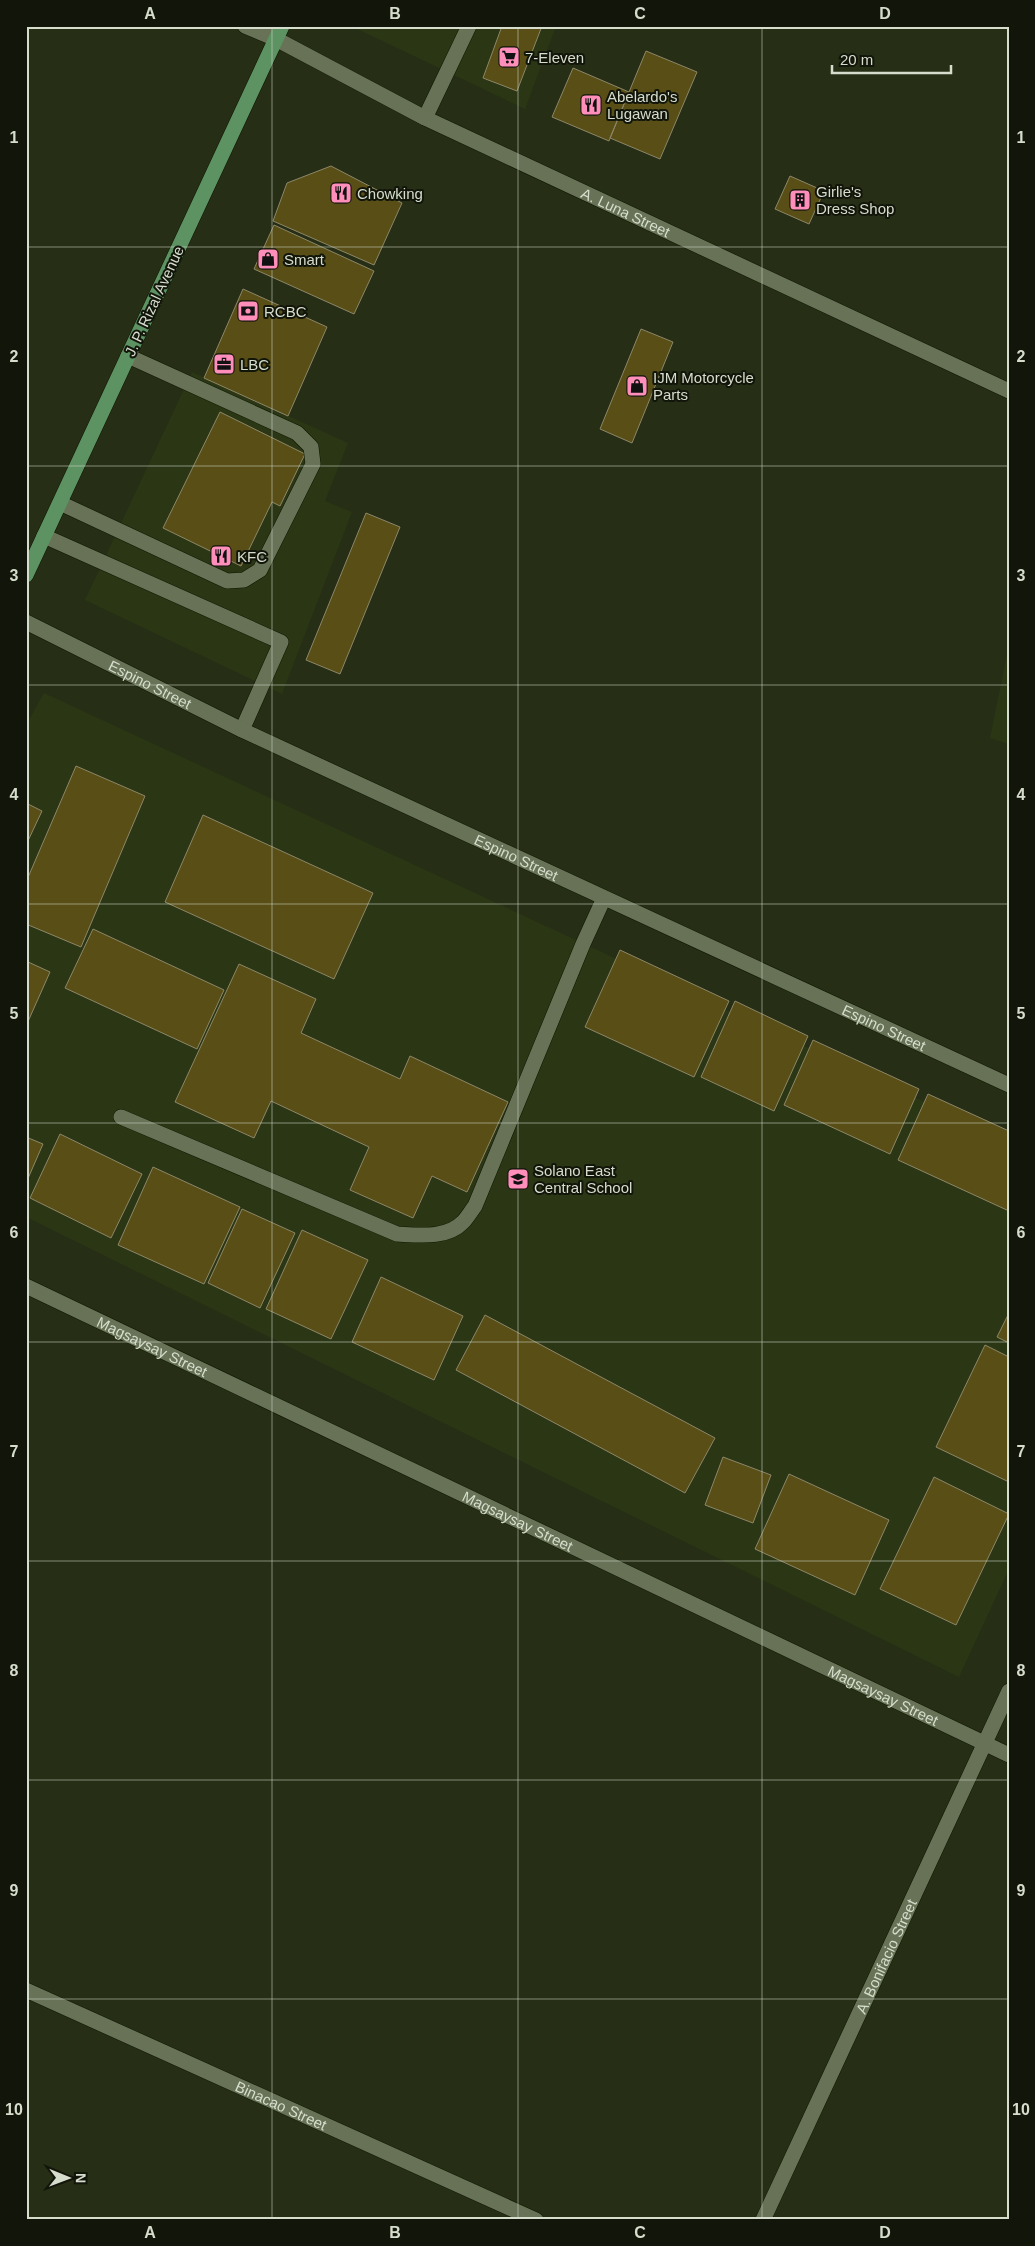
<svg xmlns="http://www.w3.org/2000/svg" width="1035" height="2246" font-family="Helvetica,sans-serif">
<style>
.built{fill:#2b3615}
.building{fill:#584e16;stroke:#8d8769}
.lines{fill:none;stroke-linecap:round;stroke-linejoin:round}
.lane-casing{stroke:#0f1601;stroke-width:16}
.street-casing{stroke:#0f1601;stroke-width:16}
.primary-casing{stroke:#0f1601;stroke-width:16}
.lane{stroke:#677256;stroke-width:15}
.street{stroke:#677256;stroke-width:15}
.primary{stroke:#5d9263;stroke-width:15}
.grid{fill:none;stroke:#d6ddcd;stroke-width:1;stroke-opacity:0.55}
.labels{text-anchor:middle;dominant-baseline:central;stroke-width:4;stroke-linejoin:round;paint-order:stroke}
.poi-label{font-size:15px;fill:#d6ddcd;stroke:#11150a;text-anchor:start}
.street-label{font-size:15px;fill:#d6ddcd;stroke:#11150a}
.neatline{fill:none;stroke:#d6ddcd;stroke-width:2}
.grid-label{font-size:16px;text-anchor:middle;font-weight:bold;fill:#d6ddcd}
</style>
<rect width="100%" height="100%" fill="#262e15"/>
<path class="built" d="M351,26H556L525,109Z
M192,372L348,443L325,501L352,512L282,694L85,600Z
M1009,644V744L990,738Z
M44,693L1009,1141V1569L959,1677L26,1217V725Z"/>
<path class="building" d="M502,26H542L517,91L483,78Z
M646,51L697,72L660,159L610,138Z
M573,68L629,92L609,141L552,117Z
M331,166L402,203L374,265L273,221L287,183Z
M790,176L824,191L809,224L775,209Z
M274,225L374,271L354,314L254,269Z
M243,289L327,327L288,416L204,378Z
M641,329L673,342L632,443L600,429Z
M220,412L305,454L280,506L272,502L241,566L163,528Z
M366,513L400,527L340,674L306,660Z
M76,766L145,796L81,947L26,924V882Z
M26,803L42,811L26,845Z
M203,815L373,893L334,979L165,902Z
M93,929L224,990L197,1049L65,988Z
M620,950L729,1001L694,1077L585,1027Z
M26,961L50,972L26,1026Z
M239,964L316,999L301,1033L400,1079L410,1056L508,1102L467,1192L432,1176L413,1218L350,1190L369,1147L271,1101L254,1138L175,1102Z
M735,1001L808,1036L774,1111L701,1077Z
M813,1040L919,1089L890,1154L784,1105Z
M928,1094L1009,1131V1211L898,1160Z
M60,1134L142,1174L111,1238L30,1198Z
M26,1137L43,1144L26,1183Z
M153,1167L240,1207L204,1284L118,1245Z
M242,1209L295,1233L260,1308L208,1283Z
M302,1230L368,1260L331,1339L266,1309Z
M381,1277L463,1316L434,1380L352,1342Z
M1009,1313V1343L997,1337Z
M485,1315L715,1438L685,1493L456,1370Z
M985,1345L1009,1357V1482L936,1447Z
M723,1457L771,1475L753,1523L705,1505Z
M789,1474L889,1520L855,1595L755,1549Z
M934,1477L1009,1514L956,1625L880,1589Z"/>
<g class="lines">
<g class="lane-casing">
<path id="lane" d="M425,118L469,26
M60,503L227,581L244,580L260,570L313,464L311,447L297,433L128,356
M44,536L281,642L242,730
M121,1117L397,1234C418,1235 447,1239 463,1222C467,1218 471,1211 475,1206L583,944L604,898"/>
</g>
<g class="street-casing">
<g id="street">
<path id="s1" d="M245,26L276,39L425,118L1009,391"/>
<path id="s2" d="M26,622L242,730L1009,1085"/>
<path id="s3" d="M26,1286L1009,1755"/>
<path id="s4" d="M26,1990L536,2220"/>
<path id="s5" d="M763,2220L1009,1691"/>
</g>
</g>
<g class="primary-casing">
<path id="primary" d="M26,575L282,26"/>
</g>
<use href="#lane" class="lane"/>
<use href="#street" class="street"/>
<use href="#primary" class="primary"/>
</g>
<path class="grid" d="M272,26V2220M518,26V2220M762,26V2220M26,247H1009M26,466H1009M26,685H1009M26,904H1009M26,1123H1009M26,1342H1009M26,1561H1009M26,1780H1009M26,1999H1009"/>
<defs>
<g id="supermarket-square" transform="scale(1.125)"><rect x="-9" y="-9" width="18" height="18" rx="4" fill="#ff8ebb" stroke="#11150a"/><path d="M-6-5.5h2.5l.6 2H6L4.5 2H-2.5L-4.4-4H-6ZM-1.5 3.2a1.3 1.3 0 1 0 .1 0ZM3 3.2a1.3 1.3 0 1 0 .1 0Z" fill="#111"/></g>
<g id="restaurant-square" transform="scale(1.125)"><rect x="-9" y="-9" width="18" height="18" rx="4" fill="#ff8ebb" stroke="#11150a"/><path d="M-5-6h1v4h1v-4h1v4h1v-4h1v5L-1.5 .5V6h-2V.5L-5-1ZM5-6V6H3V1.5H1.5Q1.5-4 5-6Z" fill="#111"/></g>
<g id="building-square" transform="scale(1.125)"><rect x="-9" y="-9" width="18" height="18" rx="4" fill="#ff8ebb" stroke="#11150a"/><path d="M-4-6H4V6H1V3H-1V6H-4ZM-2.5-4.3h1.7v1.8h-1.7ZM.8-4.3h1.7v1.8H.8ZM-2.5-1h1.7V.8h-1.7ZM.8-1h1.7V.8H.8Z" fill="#111"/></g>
<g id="shop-square" transform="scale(1.125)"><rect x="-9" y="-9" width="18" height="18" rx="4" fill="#ff8ebb" stroke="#11150a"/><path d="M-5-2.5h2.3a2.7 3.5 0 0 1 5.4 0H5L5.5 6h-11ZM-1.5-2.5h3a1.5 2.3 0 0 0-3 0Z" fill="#111"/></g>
<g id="bank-square" transform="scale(1.125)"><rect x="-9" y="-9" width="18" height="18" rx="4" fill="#ff8ebb" stroke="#11150a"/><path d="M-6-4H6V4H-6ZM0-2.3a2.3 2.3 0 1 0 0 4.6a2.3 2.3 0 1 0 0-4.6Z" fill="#111"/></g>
<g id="office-square" transform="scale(1.125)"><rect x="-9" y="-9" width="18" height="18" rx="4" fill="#ff8ebb" stroke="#11150a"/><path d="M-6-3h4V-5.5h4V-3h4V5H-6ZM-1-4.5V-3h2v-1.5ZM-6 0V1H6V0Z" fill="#111"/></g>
<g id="school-square" transform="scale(1.125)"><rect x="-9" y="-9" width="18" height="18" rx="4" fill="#ff8ebb" stroke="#11150a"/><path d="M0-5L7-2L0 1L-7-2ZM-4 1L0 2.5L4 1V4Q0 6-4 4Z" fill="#111"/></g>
</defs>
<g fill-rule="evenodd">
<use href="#supermarket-square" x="509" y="57"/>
<use href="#restaurant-square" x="591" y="105"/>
<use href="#restaurant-square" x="341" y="193"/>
<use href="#building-square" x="800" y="200"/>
<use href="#shop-square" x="268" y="259"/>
<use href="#bank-square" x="248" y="311"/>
<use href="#office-square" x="224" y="364"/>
<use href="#shop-square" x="637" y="386"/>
<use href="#restaurant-square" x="221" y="556"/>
<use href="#school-square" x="518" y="1179"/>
</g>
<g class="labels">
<g class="poi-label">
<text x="525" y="57">7-Eleven</text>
<text x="607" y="96">Abelardo's<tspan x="607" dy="17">Lugawan</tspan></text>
<text x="816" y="191">Girlie's<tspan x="816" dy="17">Dress Shop</tspan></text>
<text x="357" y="193">Chowking</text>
<text x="284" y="259">Smart</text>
<text x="264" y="311">RCBC</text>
<text x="240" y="364">LBC</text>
<text x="653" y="377">IJM Motorcycle<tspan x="653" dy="17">Parts</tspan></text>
<text x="237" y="556">KFC</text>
<text x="534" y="1170">Solano East<tspan x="534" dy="17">Central School</tspan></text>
</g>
<g class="street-label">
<text stroke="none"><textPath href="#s1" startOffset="424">A. Luna Street</textPath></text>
<text transform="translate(154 301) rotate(-65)">J. P. Rizal Avenue</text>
<text stroke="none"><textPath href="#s2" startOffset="139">Espino Street</textPath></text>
<text stroke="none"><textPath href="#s2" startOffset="544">Espino Street</textPath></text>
<text stroke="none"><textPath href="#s2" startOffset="949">Espino Street</textPath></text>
<text stroke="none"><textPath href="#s3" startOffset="140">Magsaysay Street</textPath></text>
<text stroke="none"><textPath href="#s3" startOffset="545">Magsaysay Street</textPath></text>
<text stroke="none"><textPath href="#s3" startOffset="950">Magsaysay Street</textPath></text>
<text stroke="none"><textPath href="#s5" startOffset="291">A. Bonifacio Street</textPath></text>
<text stroke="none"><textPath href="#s4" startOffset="280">Binacao Street</textPath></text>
</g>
</g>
<rect width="1035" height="2246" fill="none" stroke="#11150a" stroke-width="55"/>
<g transform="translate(68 2178) rotate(91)" stroke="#11150a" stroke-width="4" paint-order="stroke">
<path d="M0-4L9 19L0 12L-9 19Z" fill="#d6ddcd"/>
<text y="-8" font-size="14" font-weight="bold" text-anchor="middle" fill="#d6ddcd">N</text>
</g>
<path d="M832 65v8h119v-8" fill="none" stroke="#d6ddcd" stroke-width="2.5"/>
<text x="840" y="65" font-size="15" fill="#d6ddcd" stroke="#11150a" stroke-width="4" paint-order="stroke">20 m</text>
<rect x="28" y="28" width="980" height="2190" class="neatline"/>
<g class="grid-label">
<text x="150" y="19">A</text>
<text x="395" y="19">B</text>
<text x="640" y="19">C</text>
<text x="885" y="19">D</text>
<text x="14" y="143">1</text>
<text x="1021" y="143">1</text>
<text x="14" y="362">2</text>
<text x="1021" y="362">2</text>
<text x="14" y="581">3</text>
<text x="1021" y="581">3</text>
<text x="14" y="800">4</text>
<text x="1021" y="800">4</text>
<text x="14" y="1019">5</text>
<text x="1021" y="1019">5</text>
<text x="14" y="1238">6</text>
<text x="1021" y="1238">6</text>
<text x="14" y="1457">7</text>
<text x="1021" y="1457">7</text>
<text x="14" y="1676">8</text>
<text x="1021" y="1676">8</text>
<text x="14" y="1896">9</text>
<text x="1021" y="1896">9</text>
<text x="14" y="2115">10</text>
<text x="1021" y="2115">10</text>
<text x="150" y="2238">A</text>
<text x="395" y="2238">B</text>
<text x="640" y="2238">C</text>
<text x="885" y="2238">D</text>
</g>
</svg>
